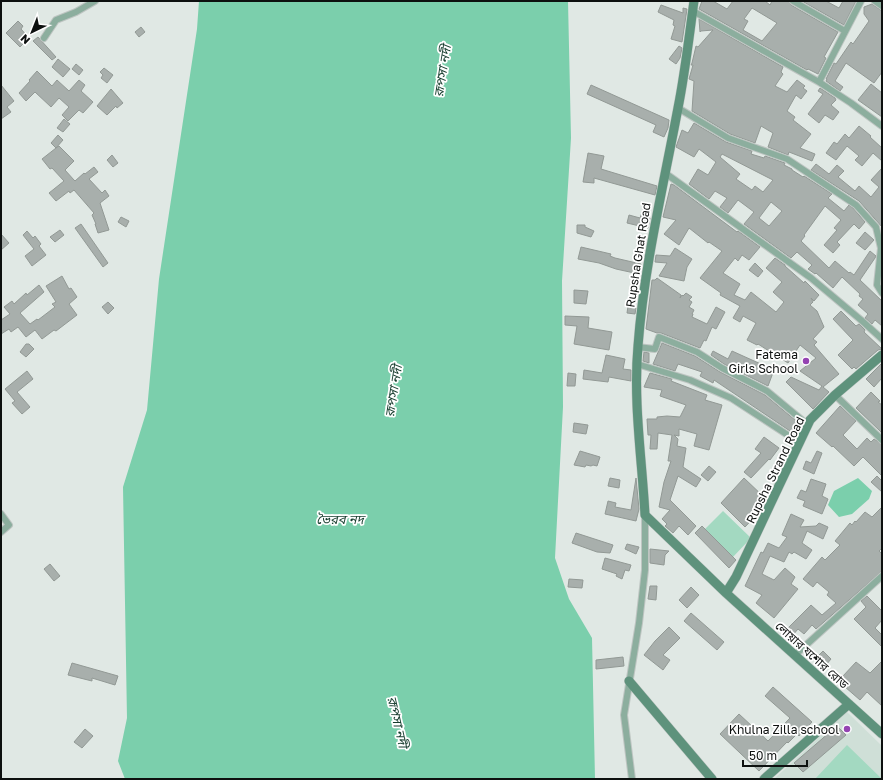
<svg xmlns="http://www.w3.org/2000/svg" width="883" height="780" font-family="'Golos Text','Noto Sans Bengali',sans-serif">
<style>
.built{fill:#cfdfd7}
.green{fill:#a3d9c1}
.water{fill:#7bcfac}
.building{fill:#a8afac;stroke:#929995;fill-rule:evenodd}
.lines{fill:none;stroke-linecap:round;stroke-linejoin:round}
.street-casing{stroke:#bec5c2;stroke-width:8}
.secondary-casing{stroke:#bec5c2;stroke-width:10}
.street{stroke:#8cae9e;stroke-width:6}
.secondary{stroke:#5e927c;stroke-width:9}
.poi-dot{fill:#9443b2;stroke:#fff;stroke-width:1.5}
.labels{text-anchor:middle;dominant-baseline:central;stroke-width:3.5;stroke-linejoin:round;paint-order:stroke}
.street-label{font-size:12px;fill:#0d100f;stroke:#fff}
.poi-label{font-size:12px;fill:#0d100f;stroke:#fff;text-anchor:end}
.water-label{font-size:13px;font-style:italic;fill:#163c2d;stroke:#fff}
</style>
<rect width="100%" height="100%" fill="#e0e8e4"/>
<path class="built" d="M847,712L882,746V779H774Z"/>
<path class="green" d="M723,511L751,538L733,557L705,529Z
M847,745L882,779H815Z"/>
<path class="water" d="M199,1H568L571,138L562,281L563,407L555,558L569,599L592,638L595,779H125L118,761L127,718L123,487L147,410L159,279L197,29Z
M858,478L872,491L869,499L852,514L839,517L828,505L834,491Z"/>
<path class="building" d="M702,1H713L727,9L733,1H765L770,5L772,1H789L791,5L838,32L824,57L826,58L818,74L808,69L807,70L699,9ZM752,8L777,23L762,41L743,30L748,21L744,19Z
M802,1H826L839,8L843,1H856L844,25Z
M872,4L882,11V72L874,83L846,63L835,81L843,87L840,91L826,81L827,79H826L834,63L836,64L851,42L853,44L869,21L864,14V7Z
M661,5L683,13V8L687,9L682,42L671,39L675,26L673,25L674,20L658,12Z
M699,19L783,67L781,72L783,74L775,86L787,92L797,80L805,86L803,88L807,91L801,99L796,95L787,111L795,117L793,120L811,134L800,148L815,154L812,161L789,152L788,155L768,147L773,133L761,126L755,143L730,134L692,111L694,81L689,79L693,65H691L692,63L696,46L698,47L713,30L701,31L700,32Z
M18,21L23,26L21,29L29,38L20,47L6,33Z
M141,27L145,32L139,37L135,32Z
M38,37L56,57L52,60L33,41Z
M679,46L682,48L680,58L676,64L669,59Z
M58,59L70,69L63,77L52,67Z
M76,64L83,70L79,75L72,69Z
M104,68L113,75L107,83L101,78L103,75L100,72Z
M37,71L52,86L57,80L69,91L79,80L85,85L81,91L93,102L83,113L79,110L68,121L62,115L69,107L59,98L51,107L35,92L26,101L19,93L30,81L29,80Z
M871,84L882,93V117L858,100Z
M1,85L14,101L7,107L11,112L1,119Z
M591,85L669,120L668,128L664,137L653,132L656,125L587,94Z
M820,88L835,98L836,100L831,105L839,112L833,120L825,115L819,123L808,114L823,94L818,91Z
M111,89L123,103L117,108L116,106L107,115L97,106Z
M64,119L70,124L63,132L57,128Z
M694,123L726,142L752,151L751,154L764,158L765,156L785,163L784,165L792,169V170L803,177L804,176L832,194L828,198L844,211L849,205L853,208L865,222L859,229L854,224L837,242L840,245L833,253L824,245L837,230L834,228L841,220L825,206L804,235L805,236L801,241L829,268L835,261L849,273L850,272L854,275L870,251L876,256L875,258L860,280L882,301V326L875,320L872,324L865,318L868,314L858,305L863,299L859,296L860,294L842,277L833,288L816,273L815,274L808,269L812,265L797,252L791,258L744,224L754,212L738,200L728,213L720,207L727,198L715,191L709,199L689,184L698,169L708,175L716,162L699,149L694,157L676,147L682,130L688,133ZM722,154L767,177L773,180L763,192L755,186L752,190L736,179L740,174L720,157ZM771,202L782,211L769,226L759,218Z
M859,126L871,136L870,137L882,148V161L873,153L862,166L855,160L859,156L847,146L836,160L826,153L834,142L837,144L845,134L849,138Z
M58,135L63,140L56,148L59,146L74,161L65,170L74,180L75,181L84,173L85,174L94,167L98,172L89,179L102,193L105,190L109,196L100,203L109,230L98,233L95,224H96L92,215L94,213L74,190L70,193L69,191L56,201L49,193L64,181L52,168L50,169L42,159L56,148L51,143Z
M588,153L604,156L601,169L657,186L655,195L594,178V183L583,182Z
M112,155L118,163L113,167L107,160Z
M816,164L829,174L837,165L844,171L838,177L855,191L859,186L871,197L879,187L871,180L882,168V227L859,201L811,170Z
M671,184L674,185L737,232L738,231L760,247L749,260L742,255L738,261L735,258L723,273L740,284L734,295L745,300L751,292L776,312L784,302L773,292L782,282L766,268L775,258L785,265V266L804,283L805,281L819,295L814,301L811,298L813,302L810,305L817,311L824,327L813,339L817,342L814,345L839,374L823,387L829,392L813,409L786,382L791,377L819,390L822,386L800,371L816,358L800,345L788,363L758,344L757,345L747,340L756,323L743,316L740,322L733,318L740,306L720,295L721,293L700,278L722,251L709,242L708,243L689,228L679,245L664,234L676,220L663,217Z
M644,207L650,209L648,217L650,218L648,228L627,223L629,215L640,218Z
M121,217L129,221L126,227L118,222Z
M81,224L108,263L103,267L75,228Z
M577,225H585V227L594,231L591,237L577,233Z
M60,230L64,235L55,242L50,237Z
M27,231L33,238L35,236L41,244L39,246L46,255L32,266L25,256L34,249L23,235Z
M865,232L874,240L865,250L856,243Z
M1,234L9,243L1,250Z
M581,247L611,254L610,256L615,258L641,264L639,274L616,269L599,263L578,259Z
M675,248L692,259L687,267L684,281L659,276L667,263L655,262L656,255L670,256Z
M755,263L763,271L758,277L749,270Z
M62,276L69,289L71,288L77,297L69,304L77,315L56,331L54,330L42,339L35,330L26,337L18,327L11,332L9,329L1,334V320L10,314L4,307L12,301L14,304L26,293L27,295L39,285L44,292L20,313L30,324L37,319L38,320L55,307L52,304L56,302L46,286Z
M657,278L681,295L680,298L682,295L683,296L686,293L692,297L689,300L692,302L689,307L694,310L692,314H693L692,317L707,324L716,307L725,312L716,329L712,327L706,341L704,340L700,348L661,333H657L646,329L652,280H655Z
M574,290L588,291L586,304L574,303Z
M108,302L114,308L108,314L102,307Z
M628,306L636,308L635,314L627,313Z
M841,311L856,326L859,324L865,330L864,332L882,349L878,350L856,369L854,367L852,369L838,355L853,340L833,319Z
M565,316L589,317L588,328L612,332L609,350L574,344L577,326L565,325Z
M662,343L695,356L720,372L765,395L801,425L796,435L714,380L713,383L700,376L702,372L678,364L675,371L653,364Z
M26,344H29L34,349L26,357L20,352Z
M713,351L728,359L732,351L774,370L768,386L724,364L711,355Z
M644,352L649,353V363L643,361Z
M606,355L625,359L623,369L631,370V381L609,377L608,382L583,379L584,370L602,373Z
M882,363V378L874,387L866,379Z
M27,371L33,379L17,392L30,407L22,414L12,403L15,401L5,389Z
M568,373L576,374L575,386H567Z
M650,373L672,379L671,381L707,395L705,400L722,405L709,450L694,446L697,434L679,429V436L674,435L678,439L677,446L686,448L683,467L701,479L696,487L678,476L670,500L696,526L688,535L679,526L673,533L665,526L667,524L662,519L670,510L659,507L664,482L671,461H668L672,435L658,433L657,449H650L651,435H648L647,419H657V417L667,416L680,417L686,405L660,396L662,390L644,387Z
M871,392L880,401L878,402L882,405V434L881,432L856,408Z
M840,406L856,421L843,435L857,449L867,438L871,442L874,439L882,444V476L863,457L854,466L833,446L832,447L816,433Z
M574,423L588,425L586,434L573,432Z
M764,437L779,448L770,460L769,459L751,478L744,472L761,453L755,449Z
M580,451L600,457L597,466L593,465L591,466L586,465L585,467L574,465Z
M817,451L822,453L814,474L803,469L806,461L811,463Z
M709,466L716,472L708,481L701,475Z
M877,476L882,481V492L871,482Z
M610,478L620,480L619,488L608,486Z
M636,478L639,509L636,521L605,514L608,501L616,503L615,507L631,510Z
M744,478L766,499L761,510L745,527L721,503Z
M811,479L826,484L822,496L828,499L822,514L803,506L805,501L797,498L801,490L806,492Z
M882,507V548L879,551L882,554V571L816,629L812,625L804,634L798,629L792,636L786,630L811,605L822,615L836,603L827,595L829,592L817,582L813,587L803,579L822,557L825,560L840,545L835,541L850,523L852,525L855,521L856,522L865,512L872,517Z
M791,514L804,520L800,527L816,526L819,523L828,527L823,539L807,531L802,543L812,550L806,559L794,552L792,554L789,552L784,562L770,556L762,574L774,580L785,568L795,577L791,584L798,589L774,618L756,603L762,595L745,586L761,552L763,553L768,543L779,548L787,537L782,535Z
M702,526L736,560L729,568L695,533Z
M576,533L613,545L610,553L597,552L572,543Z
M627,544L639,547L636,554L625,549Z
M650,549L669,551L665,555L664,565L650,563Z
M605,558L631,565L629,571L625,570L622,579L616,576L617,574L602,569Z
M50,564L60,576L54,581L44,569Z
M569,579L583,580L582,588L568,587Z
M650,586H657L656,600L648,599Z
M691,587L699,595L687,608L679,600Z
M867,596L882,611V620L875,628L882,635V647L854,619L866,607L861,601Z
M691,613L724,642L717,650L684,621Z
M669,627L680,638L663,655L670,660L663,670L644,655L655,641Z
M823,651L831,659L826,665L817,657Z
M623,657L624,666L596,669V660Z
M882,661V706L867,692L860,700L837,680L842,675L843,676L856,662L870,673Z
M72,663L118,676L115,685L92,678V681L68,675Z
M773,687L812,722L799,736L797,734L788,743L787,742L759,771L720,734L739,714L768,741L790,718L765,696Z
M837,726L846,735L803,772L794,763Z
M85,729L93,736L82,748L74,742Z"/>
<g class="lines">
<g class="street-casing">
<path id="street" d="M793,1L845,31
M875,1L882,6
M693,11L819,82L851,103L882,126
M44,38L56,20L76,12L95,1
M819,82L861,1
M678,108L728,138L787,159L856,205L876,227L881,248L877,285L882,293
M665,173L811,278L861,320L882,339
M637,347L655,349L659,337L697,352L722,368L767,391L808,425
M637,364L690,380L731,398L800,443
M835,395L882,440
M1,514L9,525L1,532
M795,655L882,576
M632,779L624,715L639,623L645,570V515"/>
</g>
<g class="secondary-casing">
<path id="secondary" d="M694,1C689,37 685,73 678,108C663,188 644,266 638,346C633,402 642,459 645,515L726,593L882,734
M726,593L736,577L810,420L835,395L882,355
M629,681L712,779
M764,779L849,704"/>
</g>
<use href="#street" class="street"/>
<use href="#secondary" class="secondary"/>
</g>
<g class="poi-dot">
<circle cx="806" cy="361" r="4"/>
<circle cx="847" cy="729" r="4"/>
</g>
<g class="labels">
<g class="street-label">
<text transform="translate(638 255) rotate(-81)">Rupsha Ghat Road</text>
<text transform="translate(775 470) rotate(-64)">Rupsha Strand Road</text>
<text transform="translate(812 655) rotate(42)">লোয়ার যশোর রোড</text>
</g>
<g class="poi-label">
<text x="798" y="354">Fatema<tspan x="798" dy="14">Girls School</tspan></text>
<text x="839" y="729">Khulna Zilla school</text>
</g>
<g class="water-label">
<text transform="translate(442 71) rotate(-81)">রূপসা নদী</text>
<text transform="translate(393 391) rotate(-81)">রূপসা নদী</text>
<text x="340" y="519">ভৈরব নদ</text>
<text transform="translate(398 722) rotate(77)">রূপসা নদী</text>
</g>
</g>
<rect width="883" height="780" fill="none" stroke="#0d100f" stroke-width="4"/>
<g transform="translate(32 32) rotate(223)" stroke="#ffffff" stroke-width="3" paint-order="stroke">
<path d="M0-3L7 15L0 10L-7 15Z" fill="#0d100f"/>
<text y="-6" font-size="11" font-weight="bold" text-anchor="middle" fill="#0d100f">N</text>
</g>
<path d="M743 760v6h64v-6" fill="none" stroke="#0d100f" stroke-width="2"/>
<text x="749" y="760" font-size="12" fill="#0d100f" stroke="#ffffff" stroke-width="3" paint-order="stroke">50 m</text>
</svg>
